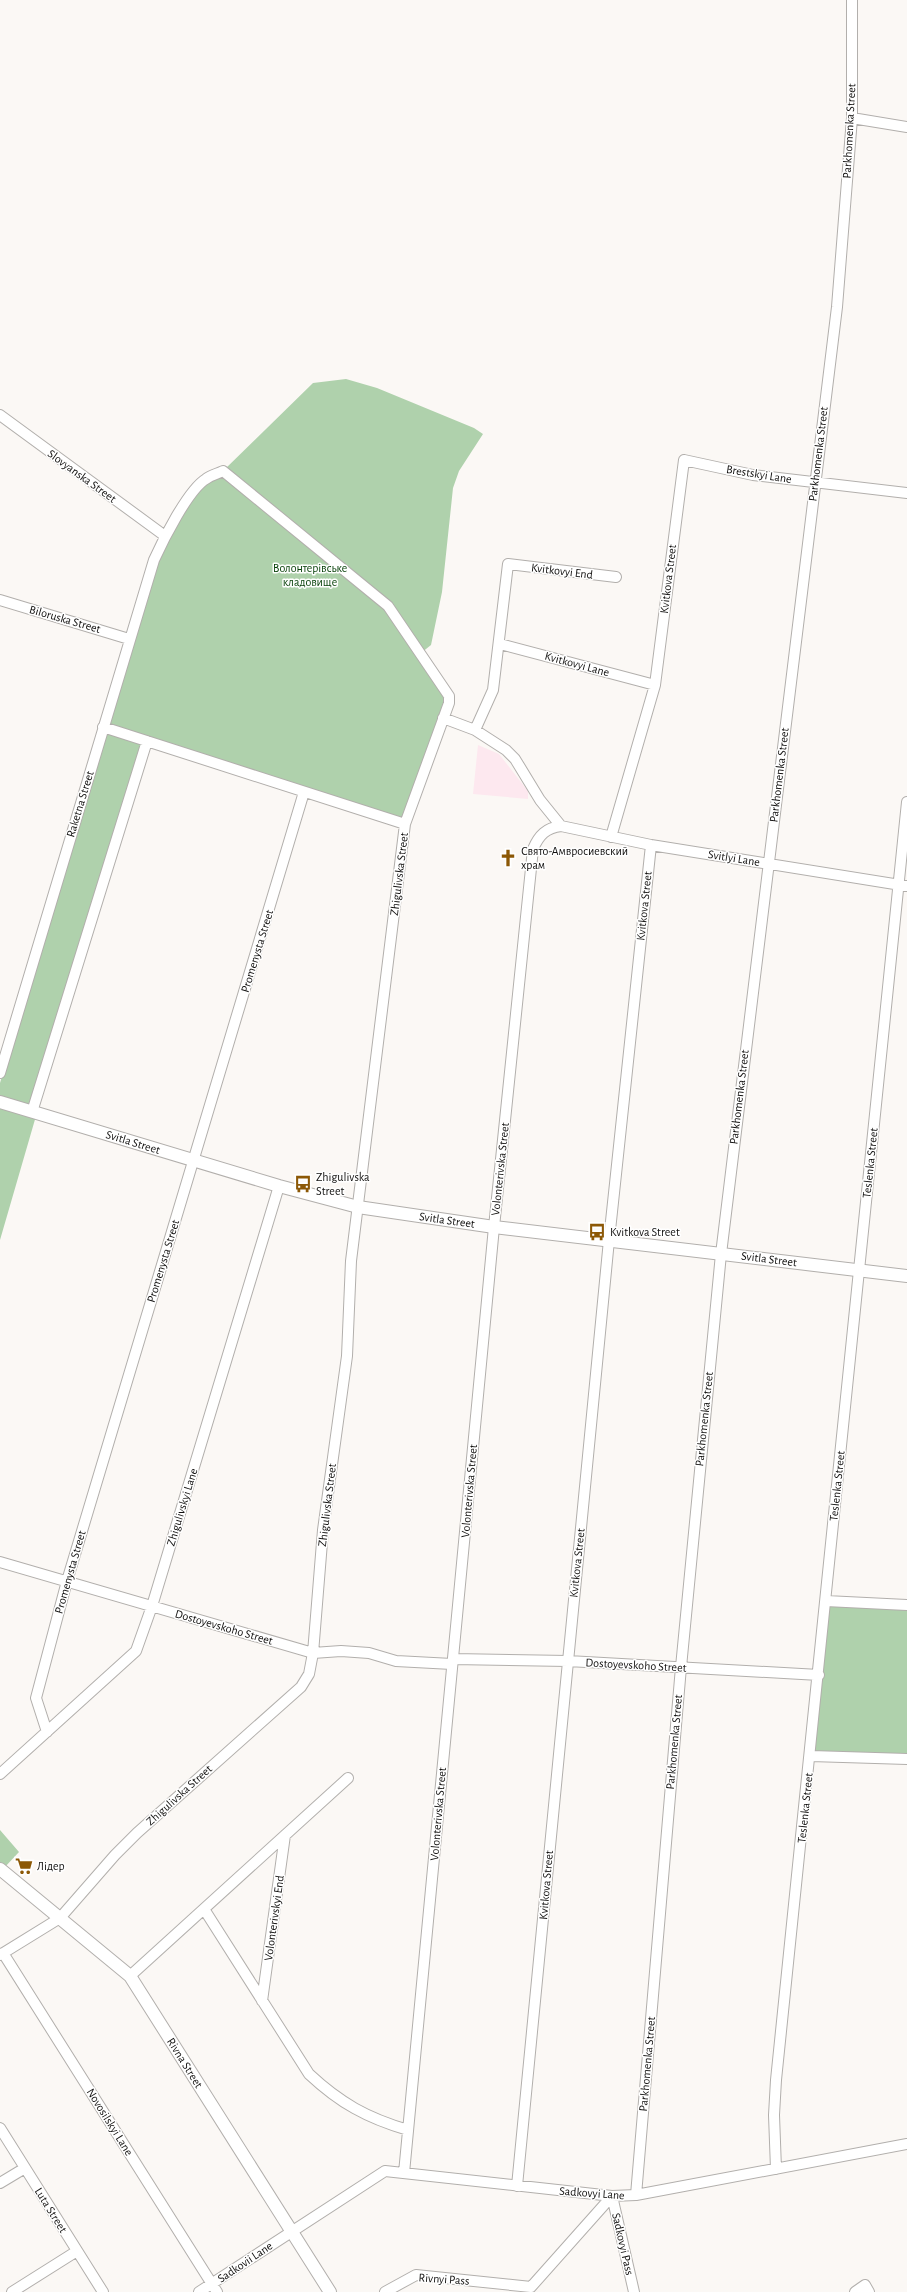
<svg xmlns="http://www.w3.org/2000/svg" width="907" height="2292" font-family="'Alegreya Sans',sans-serif">
<style>
.industrial{fill:#fde8ef}
.green{fill:#afd1ac}
.lines{fill:none;stroke-linecap:round;stroke-linejoin:round}
.minor-casing{stroke:#b2afac;stroke-width:12}
.tertiary-casing{stroke:#b2afac;stroke-width:14}
.minor{stroke:#fff;stroke-width:10}
.tertiary{stroke:#fff;stroke-width:12}
.labels{text-anchor:middle;dominant-baseline:central;stroke-width:3;stroke-linejoin:round;paint-order:stroke}
.street-label{font-size:12px;fill:#100f0e;stroke:#fff}
.park-label{font-size:12px;fill:#033e05;stroke:#fff}
.poi-label{font-size:12px;fill:#100f0e;stroke:#fff;text-anchor:start}
</style>
<rect width="100%" height="100%" fill="#fbf8f5"/>
<path class="industrial" d="M478,745L499,754L528,791V799L473,794Z"/>
<path class="green" d="M346,379L377,388L474,428L483,434L459,471L453,488L442,592L431,645L421,653L449,696L405,824L145,740L28,1113L36,1116L0,1240V1083L154,560L204,479L223,471L313,383Z
M828,1603L907,1607V1757L813,1754Z
M0,1830L19,1852L4,1868L0,1865Z"/>
<g class="lines">
<g class="minor-casing">
<path id="minor" d="M852,118L907,127
M0,415L165,536
M0,600L129,639
M500,644L655,685
M443,718L475,730L506,750L515,759L540,800L561,826
M103,727L405,824
M475,730L493,690L508,564L616,577
M611,837L655,685L684,460L753,475L907,493
M0,1073L154,560C163,540 188,490 206,479C211,475 217,474 223,471L388,606L449,696V703L405,824L351,1261L347,1356L323,1530L313,1653L309,1674L301,1687L137,1833L115,1855L60,1918L0,1955
M32,1112L147,741
M0,1562L313,1653L341,1651L369,1653L396,1661L452,1664
M826,1601L907,1605
M453,1659L568,1661L819,1675
M47,1732L36,1698L67,1581L304,792
M811,1756L907,1759
M0,1774L136,1651L152,1606L279,1186
M204,1909L309,2074C340,2103 367,2118 408,2130
M3,1953L217,2292
M130,1976L348,1778
M262,2001L285,1835
M0,2128L103,2292
M776,2169L774,2115L776,2080L907,802
M404,2173L494,1227L533,849C539,835 546,828 561,826L651,845L907,886
M0,2183L25,2168
M517,2186L609,1240L651,845
M636,2195L681,1667L721,1254L837,307L852,118V0
M612,2196L634,2292
M531,2287L612,2196
M12,2292L77,2251
M199,2292L385,2171L612,2196L636,2195L907,2144
M385,2292L416,2275L531,2287
M855,2292L865,2285L869,2292"/>
</g>
<g class="tertiary-casing">
<path id="tertiary" d="M0,1102L279,1186L358,1207L494,1227L907,1276
M0,1869L130,1976L330,2292"/>
</g>
<use href="#minor" class="minor"/>
<use href="#tertiary" class="tertiary"/>
</g>
<defs>
<g id="church-bare" transform="scale(1.38)"><path d="M-1.2-6h2.4v3.5h3.3v2.4h-3.3V6h-2.4V-.1h-3.3v-2.4h3.3Z" fill="#8c5806" stroke="#fff" stroke-width="2.5" paint-order="stroke"/></g>
<g id="bus-bare" transform="scale(1.38)"><path d="M-5-6H5V4H4V6H2V4H-2V6H-4V4H-5ZM-3.5-4V0h7V-4ZM-3.5 1.2v1.5H-2V1.2ZM2 1.2v1.5H3.5V1.2Z" fill="#8c5806" stroke="#fff" stroke-width="2.5" paint-order="stroke"/></g>
<g id="supermarket-bare" transform="scale(1.38)"><path d="M-6-5.5h2.5l.6 2H6L4.5 2H-2.5L-4.4-4H-6ZM-1.5 3.2a1.3 1.3 0 1 0 .1 0ZM3 3.2a1.3 1.3 0 1 0 .1 0Z" fill="#8c5806" stroke="#fff" stroke-width="2.5" paint-order="stroke"/></g>
</defs>
<g fill-rule="evenodd">
<use href="#church-bare" x="508" y="858"/>
<use href="#bus-bare" x="303" y="1184"/>
<use href="#bus-bare" x="597" y="1232"/>
<use href="#supermarket-bare" x="24" y="1866"/>
</g>
<g class="labels">
<g class="street-label">
<text transform="translate(849 131) rotate(-87)">Parkhomenka Street</text>
<text transform="translate(818 454) rotate(-83)">Parkhomenka Street</text>
<text transform="translate(759 474) rotate(9)">Brestskyi Lane</text>
<text transform="translate(82 476) rotate(36)">Slovyanska Street</text>
<text transform="translate(562 571) rotate(7)">Kvitkovyi End</text>
<text transform="translate(668 579) rotate(-83)">Kvitkova Street</text>
<text transform="translate(65 619) rotate(16)">Biloruska Street</text>
<text transform="translate(577 664) rotate(15)">Kvitkovyi Lane</text>
<text transform="translate(779 775) rotate(-83)">Parkhomenka Street</text>
<text transform="translate(80 804) rotate(-73)">Raketna Street</text>
<text transform="translate(734 858) rotate(9)">Svitlyi Lane</text>
<text transform="translate(399 874) rotate(-83)">Zhigulivska Street</text>
<text transform="translate(644 906) rotate(-84)">Kvitkova Street</text>
<text transform="translate(257 951) rotate(-73)">Promenysta Street</text>
<text transform="translate(739 1097) rotate(-83)">Parkhomenka Street</text>
<text transform="translate(133 1142) rotate(17)">Svitla Street</text>
<text transform="translate(870 1163) rotate(-84)">Teslenka Street</text>
<text transform="translate(500 1169) rotate(-84)">Volonterivska Street</text>
<text transform="translate(447 1220) rotate(8)">Svitla Street</text>
<text transform="translate(769 1259) rotate(7)">Svitla Street</text>
<text transform="translate(163 1261) rotate(-73)">Promenysta Street</text>
<text transform="translate(704 1419) rotate(-84)">Parkhomenka Street</text>
<text transform="translate(837 1486) rotate(-84)">Teslenka Street</text>
<text transform="translate(469 1491) rotate(-85)">Volonterivska Street</text>
<text transform="translate(327 1505) rotate(-83)">Zhigulivska Street</text>
<text transform="translate(182 1507) rotate(-73)">Zhigulivskyi Lane</text>
<text transform="translate(577 1563) rotate(-84)">Kvitkova Street</text>
<text transform="translate(70 1572) rotate(-74)">Promenysta Street</text>
<text transform="translate(224 1627) rotate(16)">Dostoyevskoho Street</text>
<text transform="translate(636 1665) rotate(3)">Dostoyevskoho Street</text>
<text transform="translate(674 1742) rotate(-85)">Parkhomenka Street</text>
<text transform="translate(179 1795) rotate(-42)">Zhigulivska Street</text>
<text transform="translate(805 1808) rotate(-84)">Teslenka Street</text>
<text transform="translate(438 1814) rotate(-85)">Volonterivska Street</text>
<text transform="translate(546 1885) rotate(-85)">Kvitkova Street</text>
<text transform="translate(274 1918) rotate(-82)">Volonterivskyi End</text>
<text transform="translate(185 2063) rotate(58)">Rivna Street</text>
<text transform="translate(647 2064) rotate(-85)">Parkhomenka Street</text>
<text transform="translate(110 2122) rotate(58)">Novosilskyi Lane</text>
<text transform="translate(592 2193) rotate(4)">Sadkovyi Lane</text>
<text transform="translate(51 2210) rotate(58)">Luta Street</text>
<text transform="translate(623 2244) rotate(77)">Sadkovyi Pass</text>
<text transform="translate(245 2262) rotate(-34)">Sadkovii Lane</text>
<text transform="translate(444 2279) rotate(4)">Rivnyi Pass</text>
</g>
<g class="park-label">
<text x="310" y="568">Волонтерівське<tspan x="310" dy="14">кладовище</tspan></text>
</g>
<g class="poi-label">
<text x="521" y="851">Свято-Амвросиевский<tspan x="521" dy="14">храм</tspan></text>
<text x="316" y="1177">Zhigulivska<tspan x="316" dy="14">Street</tspan></text>
<text x="610" y="1232">Kvitkova Street</text>
<text x="37" y="1866">Лідер</text>
</g>
</g>
</svg>
